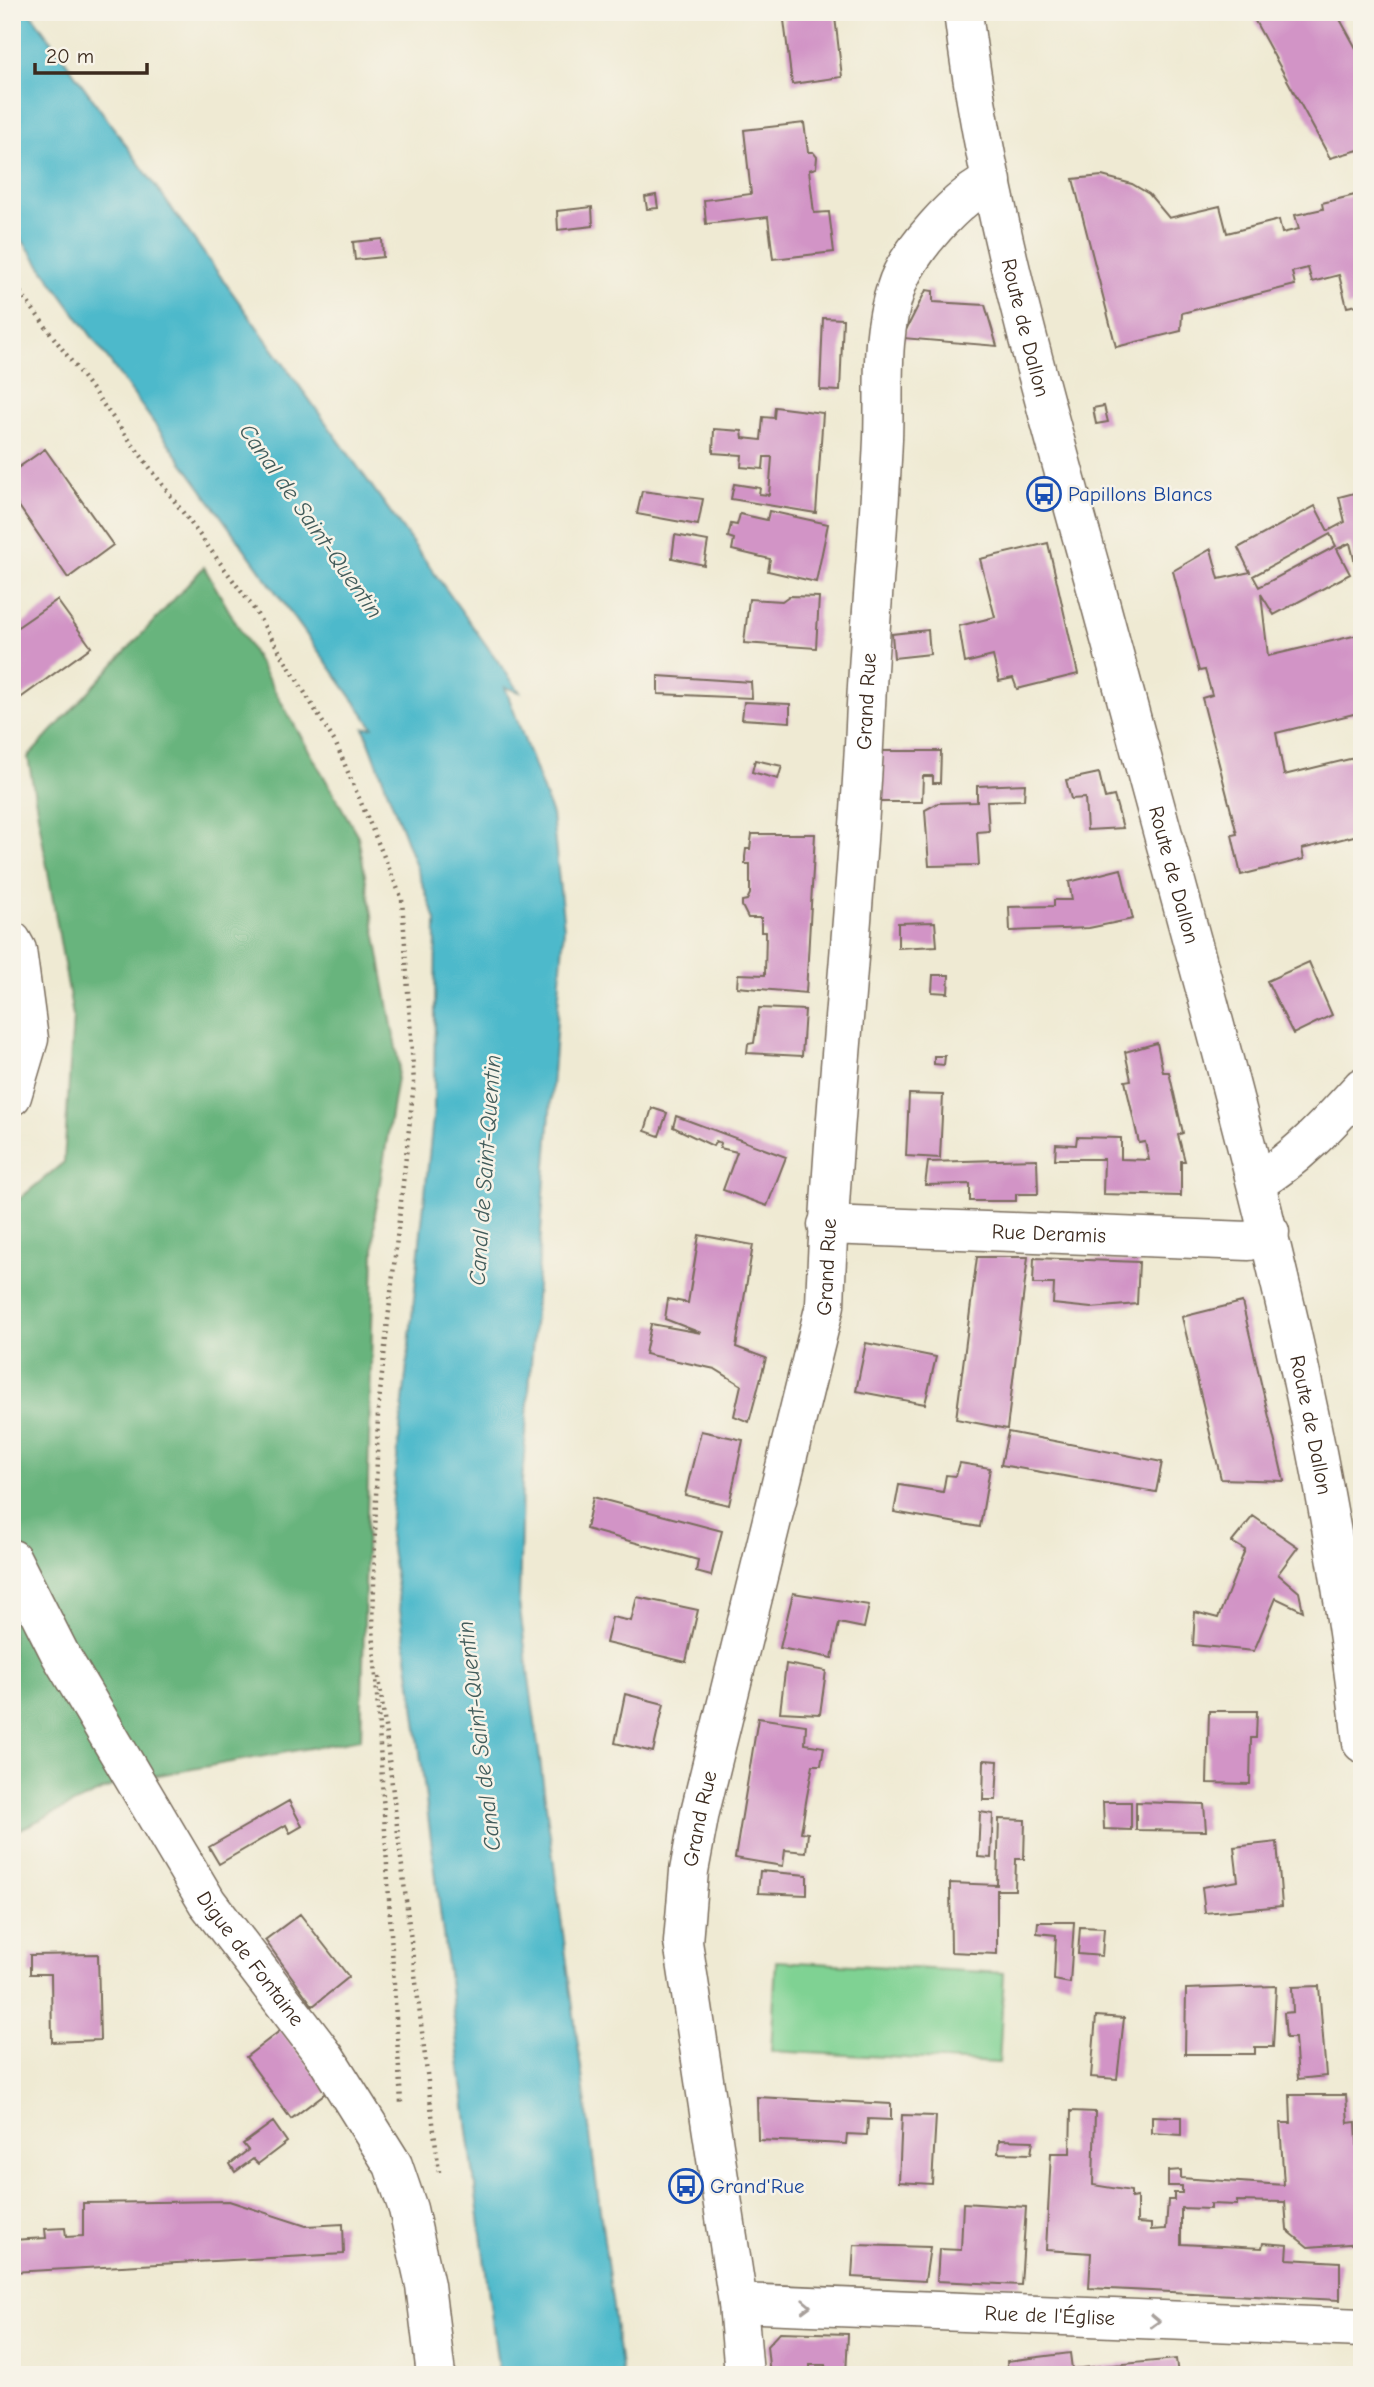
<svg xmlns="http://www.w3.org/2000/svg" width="1374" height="2387" font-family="'Comic Neue',sans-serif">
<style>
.green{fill:#7fd293;stroke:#5d7e58;stroke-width:2}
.forest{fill:#67b47d;stroke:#516f4e;stroke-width:2}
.water{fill:#4eb9cb;stroke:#447274;stroke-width:2}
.building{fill:#d294c6;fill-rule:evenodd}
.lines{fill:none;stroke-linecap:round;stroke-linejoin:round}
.minor-casing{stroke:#7a6d5d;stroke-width:41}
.path{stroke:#7a6d5d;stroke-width:4.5;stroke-dasharray:2 5;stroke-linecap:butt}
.minor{stroke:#fff;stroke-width:38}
.oneway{stroke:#a79f9a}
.labels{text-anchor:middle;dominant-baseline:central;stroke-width:5;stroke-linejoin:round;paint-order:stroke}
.street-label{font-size:21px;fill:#3b2a1e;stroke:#f7f3e8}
.transit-label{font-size:21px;fill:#164399;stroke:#f7f3e8;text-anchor:start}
.water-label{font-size:23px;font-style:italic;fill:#425c5b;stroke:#f7f3e8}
</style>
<rect width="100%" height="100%" fill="#f7f3e8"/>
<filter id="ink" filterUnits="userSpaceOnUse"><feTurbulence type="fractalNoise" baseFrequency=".0143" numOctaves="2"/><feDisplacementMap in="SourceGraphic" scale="14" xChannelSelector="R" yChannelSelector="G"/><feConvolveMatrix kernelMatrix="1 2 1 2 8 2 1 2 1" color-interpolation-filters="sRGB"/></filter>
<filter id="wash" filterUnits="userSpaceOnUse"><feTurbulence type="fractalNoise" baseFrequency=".00686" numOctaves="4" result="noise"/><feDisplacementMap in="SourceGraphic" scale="28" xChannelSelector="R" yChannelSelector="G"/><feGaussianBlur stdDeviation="1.57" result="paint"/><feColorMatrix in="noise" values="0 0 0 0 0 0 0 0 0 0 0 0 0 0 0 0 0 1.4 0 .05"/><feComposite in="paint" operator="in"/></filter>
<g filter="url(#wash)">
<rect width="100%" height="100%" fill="#efead3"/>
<path class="green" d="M776,1961L1004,1973L999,2063L771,2051Z"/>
<path class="forest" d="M204,567L358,836L399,1065L375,1214L361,1739L120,1782L12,1833V1205L64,1162L73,1016L28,757Z"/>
<path class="water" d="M12,12H30L520,692L505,687L552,815L564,928L522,1483L519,1603L622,2375H499L413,1697L389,1535L434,1109L436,920L364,728L373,727L12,226Z"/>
<g id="blocks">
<path class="building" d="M175,12H200V14L176,17Z
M783,12H855L835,17L842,77L792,84Z
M1250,12H1336L1362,59V149L1330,158Z
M804,123L808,152H813L817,157L816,168L809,170L814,213L829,212L834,252L773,259L768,217L706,224L704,200L751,194L744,130Z
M1102,176L1132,184L1149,194L1169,218L1220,206L1227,233L1279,220L1282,233L1299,229L1295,215L1323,209L1322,203L1355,195L1362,208V304L1347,307L1339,275L1312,282L1308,268L1292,272L1295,285L1182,313L1181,331L1116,347L1073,179Z
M656,195L658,208L647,209L645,197Z
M592,207L593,226L558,230L557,211Z
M382,239L383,257L355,260L353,242Z
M926,290L933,291V302L985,305L997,346L902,338Z
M823,318L843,319L840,391L820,390Z
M1104,406L1108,422L1096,424L1093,408Z
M775,407L823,413L816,513L731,499L734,484L760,488L759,494L769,495L772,457H764L763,469L741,467L742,455L713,453L714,429L742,431L743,438L761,440L763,417L774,418Z
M45,449L113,545L68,578L12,496V472Z
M642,491L703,499L698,525L637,514Z
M1362,491V570L1357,571L1350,543L1337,549L1350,574L1274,615L1261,594L1268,656L1362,634V712L1276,733L1284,775L1362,756V834L1302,849L1304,859L1241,875L1232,835L1237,834L1202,698L1212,695L1205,670L1199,671L1173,571L1211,549L1219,579L1250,572L1238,548L1315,506L1328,531L1345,522L1339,497ZM1330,534L1336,546L1259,587L1253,576Z
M769,511L828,524L816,582L768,571L770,559L732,550L734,539L728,537L731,524L737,525L740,514L767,520Z
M675,535L708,541L704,565L672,558Z
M1048,543L1078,674L1017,689L1013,678L999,681L993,656L965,663L959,626L995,617L980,559Z
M789,596L819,597L816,648L744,643L749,599L782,601Z
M57,600L91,647L12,704V631Z
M928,630L930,654L894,658L892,634Z
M658,676L751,682L752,698L658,694Z
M744,702L790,704V722L742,719Z
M879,751H941L940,783H933V776H923L922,802H875Z
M755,760L782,766L778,779L752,772Z
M1099,773L1105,798L1114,796L1123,828L1087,830L1085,798L1071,799L1066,780Z
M1025,784L1024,800L987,801L989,831L977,832L979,865L929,866L925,810L938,803L977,802V786Z
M752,834H815L806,993L737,987L738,974L765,975L766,932H761V918H748L742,906V901L747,900L750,894V864H745V857L746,849H750Z
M1121,869L1133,919L1089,928L1010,931L1009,907L1054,906V900H1072L1069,882Z
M935,922L937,946L898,948V923Z
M1309,962L1332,1015L1293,1034L1267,981Z
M933,975H949L948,993L932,992Z
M759,1008L805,1010L802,1056L747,1053L748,1044L754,1043Z
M1157,1043L1163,1072H1169L1183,1133L1178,1135L1185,1161H1181V1196L1103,1194L1104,1159H1055L1056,1144L1076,1145L1077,1137L1121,1138V1159L1149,1160L1145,1142L1139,1143L1125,1081L1131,1080L1125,1052Z
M934,1056H945L944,1065L934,1064Z
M909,1094L943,1095L940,1158L906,1156Z
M652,1108L667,1113L659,1136L645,1131Z
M676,1116L786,1157L767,1206L723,1190L737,1152L720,1148L721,1143L716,1141L713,1146L673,1127Z
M1037,1159L1038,1194H1016V1201H970V1184L925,1185L928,1162Z
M699,1235L753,1245L736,1347L766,1358L749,1422L734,1416L741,1385L715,1369L645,1354L651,1324L701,1333L665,1319L668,1299L688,1303Z
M977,1257H1028L1007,1429L956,1419Z
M1034,1258L1139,1262L1137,1304L1091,1308L1053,1304L1054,1284H1033Z
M1242,1302L1284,1481L1221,1479L1182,1317Z
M866,1343L936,1357L925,1404L856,1391Z
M701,1431L743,1440L729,1505L685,1495Z
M1008,1432L1162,1462L1156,1492L1001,1465Z
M960,1463L990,1468L980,1527L894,1512L899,1485L943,1492L946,1475L956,1476Z
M593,1497L722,1531L711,1576L696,1572L698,1560L586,1529Z
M1253,1516L1298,1547L1278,1574L1299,1592L1303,1611L1276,1598L1254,1651L1193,1645L1195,1612L1218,1618L1245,1550L1232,1542Z
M793,1593L869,1605L864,1628L839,1623L832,1658L780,1648Z
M637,1597L698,1610L686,1662L606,1643L612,1617L631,1621Z
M786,1664L826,1671L820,1714L780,1712Z
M625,1694L664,1704L653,1752L615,1743Z
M1209,1711H1257L1256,1738H1251L1250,1784L1207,1783Z
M758,1718L806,1725L805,1744L824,1747L821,1765H813L807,1796L801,1832L808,1833L806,1852L785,1850L783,1866L735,1858Z
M984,1760L998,1761L996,1800H983Z
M289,1801L302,1826L290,1833L286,1825L219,1864L209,1847Z
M1103,1802H1131V1830L1104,1829Z
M1136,1802L1204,1804L1206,1831L1136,1830Z
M980,1812L993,1814L991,1858L978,1857Z
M999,1819L1025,1820L1024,1859H1016L1015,1890H997V1954L951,1952L950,1883L997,1885Z
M1277,1842L1282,1906L1205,1913L1202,1887L1238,1881L1234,1847Z
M760,1871L807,1875V1895L758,1893Z
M300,1914L349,1977L313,2006L265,1940Z
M1038,1922H1074L1070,1983L1054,1980L1056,1935L1037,1933Z
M1080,1927L1104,1928L1102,1956L1078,1954Z
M98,1954L100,2040L52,2042L51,1974H30V1955Z
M1276,1986L1273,2047H1255V2054H1185L1186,1989Z
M1319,1986L1326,2076L1298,2079L1295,2038H1286L1284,2013L1293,2012L1292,1987Z
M1096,2016L1124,2018L1117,2079L1091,2077Z
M281,2030L328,2091L291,2119L246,2057Z
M1290,2095H1346L1348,2123L1356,2122L1362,2243L1308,2247L1287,2230L1285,2202L1237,2201V2205L1210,2204V2209L1181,2208V2244L1262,2248L1263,2243L1288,2245L1287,2259L1340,2262V2300L1089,2288L1091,2253L1046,2250L1051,2153H1070L1071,2111L1095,2112L1093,2185L1131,2191V2198L1137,2197V2223L1151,2224V2230L1166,2229L1168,2200H1174V2193H1182V2186H1168V2171L1181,2170V2178L1284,2185L1280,2123H1291Z
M757,2097L891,2104V2120L868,2119L867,2135L847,2134L846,2144L758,2140Z
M902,2115L936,2116L932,2184L899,2182Z
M1152,2116L1181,2117V2135L1152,2133Z
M273,2122L287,2142L258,2164L253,2159L235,2172L230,2164L248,2150L243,2144Z
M999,2140L1033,2141L1031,2154L998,2153Z
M229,2201L306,2226L343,2224L344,2254L12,2272V2240L46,2238L45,2229L65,2228L66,2237L83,2236V2203Z
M963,2203L1026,2207L1021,2285L937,2281L939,2249L961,2250Z
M854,2245L930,2247L925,2281L852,2277Z
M780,2332L848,2334L846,2375H826V2365H810V2372H796L797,2375H770L767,2346Z
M1070,2353L1072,2369L1176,2359L1178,2375H1008L1007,2361Z"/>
</g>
</g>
<g filter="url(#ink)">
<use href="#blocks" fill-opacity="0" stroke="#7a6d5d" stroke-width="2"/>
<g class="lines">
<g class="minor-casing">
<g id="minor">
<path id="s1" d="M963,12C987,210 1045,404 1098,595C1135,730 1171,865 1208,1000C1274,1245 1335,1490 1362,1743"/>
<path d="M12,941L17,950L29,1039L12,1096"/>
<path d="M1257,1182C1298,1158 1330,1122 1362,1087"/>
<path id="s2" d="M827,1225L1249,1241L1270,1232"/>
<path id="s3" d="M12,1559L60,1654L207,1902L326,2058L393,2165L408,2209L425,2285L436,2375"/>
<path id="s4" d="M738,2303L1362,2328"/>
<path id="s5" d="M744,2375L738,2303L683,1942L689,1871L700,1812L825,1305C832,1111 856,919 865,726C869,630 879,534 883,439C885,387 879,338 896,288C906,254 959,194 992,181"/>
</g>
</g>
<path class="path" d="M12,281L252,606L336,744L402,899L414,1083L378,1411L373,1627L401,2103
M379,1677L439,2172"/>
<use href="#minor" class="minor"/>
</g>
<defs><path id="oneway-chevron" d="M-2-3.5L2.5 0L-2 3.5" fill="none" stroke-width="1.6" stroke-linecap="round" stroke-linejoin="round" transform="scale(1.75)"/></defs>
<g class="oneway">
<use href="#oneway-chevron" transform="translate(806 2306) rotate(2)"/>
<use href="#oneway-chevron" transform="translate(1155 2321) rotate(2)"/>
</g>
</g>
<defs>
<g id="bus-ring" transform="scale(1.75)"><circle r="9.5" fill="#f7f3e8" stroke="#1a4fb4" stroke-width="1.5"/><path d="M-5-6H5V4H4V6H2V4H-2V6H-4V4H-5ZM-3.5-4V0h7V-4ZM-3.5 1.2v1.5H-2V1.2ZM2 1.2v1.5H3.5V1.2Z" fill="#1a4fb4"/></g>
</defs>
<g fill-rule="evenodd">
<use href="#bus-ring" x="1044" y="494"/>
<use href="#bus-ring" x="686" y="2186"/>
</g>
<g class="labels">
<g class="street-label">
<text stroke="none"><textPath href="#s1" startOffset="322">Route de Dallon</textPath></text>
<text stroke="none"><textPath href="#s5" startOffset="1696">Grand Rue</textPath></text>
<text stroke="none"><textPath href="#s1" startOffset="889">Route de Dallon</textPath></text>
<text stroke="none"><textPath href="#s2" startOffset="222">Rue Deramis</textPath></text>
<text stroke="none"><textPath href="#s5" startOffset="1129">Grand Rue</textPath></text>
<text stroke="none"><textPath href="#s1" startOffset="1456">Route de Dallon</textPath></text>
<text stroke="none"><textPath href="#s5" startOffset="562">Grand Rue</textPath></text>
<text stroke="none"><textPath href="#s3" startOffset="466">Digue de Fontaine</textPath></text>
<text stroke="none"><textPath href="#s4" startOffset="312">Rue de l'Église</textPath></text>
</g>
<g class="transit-label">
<text x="1068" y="494">Papillons Blancs</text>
<text x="710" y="2186">Grand'Rue</text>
</g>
<g class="water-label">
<text transform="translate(311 521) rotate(55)">Canal de Saint-Quentin</text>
<text transform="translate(485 1170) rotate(-86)">Canal de Saint-Quentin</text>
<text transform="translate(479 1736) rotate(-97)">Canal de Saint-Quentin</text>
</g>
</g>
<rect width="1374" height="2387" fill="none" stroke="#f7f3e8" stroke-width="42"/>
<path d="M35 63v10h112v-10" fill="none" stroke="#3b2a1e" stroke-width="3.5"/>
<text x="46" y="63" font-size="21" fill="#3b2a1e" stroke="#f7f3e8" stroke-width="5" paint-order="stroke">20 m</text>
</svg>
